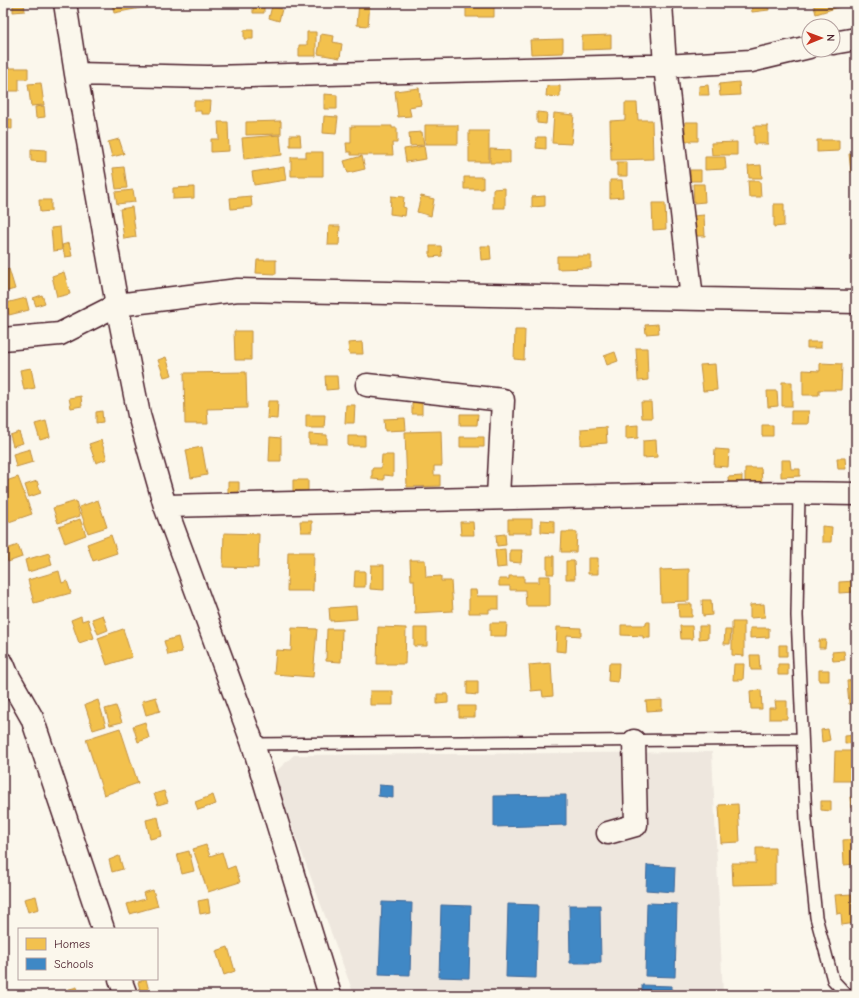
<svg xmlns="http://www.w3.org/2000/svg" width="859" height="998" font-family="'Comic Neue',sans-serif">
<style>
.built{fill:#eee7de}
.homes{fill:#f2c14e;stroke:#c09044}
.schools{fill:#3f88c5;stroke:#426897}
.lines{fill:none;stroke-linecap:round;stroke-linejoin:round}
.service-casing{stroke:#4a1f2b;stroke-width:14}
.minor-casing{stroke:#4a1f2b;stroke-width:25}
.service{stroke:#fbf7ec;stroke-width:11}
.minor{stroke:#fbf7ec;stroke-width:22}
</style>
<rect width="100%" height="100%" fill="#fbf7ec"/>
<filter id="ink" filterUnits="userSpaceOnUse"><feTurbulence type="fractalNoise" baseFrequency=".025" numOctaves="2"/><feDisplacementMap in="SourceGraphic" scale="8" xChannelSelector="R" yChannelSelector="G"/><feConvolveMatrix kernelMatrix="1 2 1 2 8 2 1 2 1" color-interpolation-filters="sRGB"/></filter>
<g filter="url(#ink)">
<path class="built" d="M712,752L723,995H354L273,774L294,755Z"/>
<path class="homes" d="M13,3H24L25,11L13,12Z
M112,3H139L140,8L114,13Z
M253,3H264V13H253Z
M359,3L370,4L368,26L357,25Z
M466,3H494V17H466Z
M751,3H768L769,10L752,12Z
M813,3H841L842,6L816,14Z
M272,6L282,9L279,21L269,18Z
M244,30H253V39H244Z
M307,32H316V56H299V45H307Z
M321,34L334,36L333,42L342,44L340,58L318,54Z
M611,35V49L582,50V36Z
M563,39V53L531,54L530,40Z
M3,68H28V79H19V91H5V79H3Z
M739,82L740,95L720,96L719,84Z
M41,83L44,105L31,106L28,84Z
M708,85L709,95H699V86Z
M547,86H560V97L546,96Z
M419,88L421,105L409,107L411,116L398,117L395,91Z
M324,94L337,95V109H324Z
M194,101H211L210,114H201V111H194Z
M625,103H637L638,120H652L653,159L611,160L610,121L625,120Z
M44,106L45,117L36,118L35,107Z
M537,112L547,113L546,124L537,123Z
M554,113L574,115L571,144L552,143Z
M324,116L338,117L336,134L323,133Z
M3,119H12V129L3,128Z
M281,121V134L246,135V122Z
M218,122H228L229,151L211,152V139H219Z
M685,122H698V141H685Z
M425,125H458V144H425Z
M351,126H392V128H397V143H392L393,155H351V152H347L346,143H351Z
M754,126H768V144H754Z
M469,131H489V162H469Z
M422,132L424,145L410,146L409,133Z
M280,135L282,155L244,159L242,138Z
M290,135H300L301,146H290Z
M537,137H546V149L536,148Z
M119,139L124,154L112,157L108,142Z
M817,140H839V151L817,152Z
M737,142V155H712L711,143Z
M424,146L426,159L406,162L404,149Z
M31,149L46,150V162L31,161Z
M490,149L510,150V163H490Z
M306,152H323V176H291V157H306Z
M856,153V172H851L849,154Z
M362,156L365,169L348,173L344,161Z
M705,157H725L726,169L705,170Z
M617,162H627V176H617Z
M761,165L762,178H749L748,166Z
M124,167L127,188L116,189L113,168Z
M284,167L286,180L254,185L252,172Z
M690,170H701V181H690Z
M464,177H483V189H464Z
M610,180H622L623,197L610,198Z
M748,181H760L761,197H749Z
M693,184H704L705,202L694,203Z
M194,187V198L173,199V188Z
M505,188V208H493V189Z
M133,190L135,202L117,204L115,192Z
M251,196L252,207L231,209L230,198Z
M391,196L404,197L403,207L406,208L405,216L390,214Z
M421,196L434,199L431,216L417,212Z
M545,196V206L532,207V197Z
M39,200H51V211L40,212Z
M652,203H665L666,229L653,230Z
M774,204H784V226L774,227Z
M132,207L136,237L124,239L120,209Z
M704,215L705,236H694L693,216Z
M329,226H340L339,245H328Z
M60,227L62,250L53,251L51,228Z
M69,243L72,256L65,257L62,245Z
M430,246H441L442,256L430,257Z
M480,246H490L491,259L481,260Z
M557,256H591V268L557,269Z
M257,260H276V274L256,273Z
M9,269L15,289L4,292L3,289V271Z
M64,272L70,294L57,297L52,276Z
M42,295L45,303L36,306L33,298Z
M26,298L29,310L9,315L6,303Z
M658,324L659,333L646,334L645,325Z
M515,330H525L524,360L514,359Z
M234,331H251V360H235Z
M362,342L363,354H349L348,343Z
M807,342H821V348H807Z
M636,348H647L648,380L638,381Z
M615,352L618,361L607,365L604,356Z
M166,357L172,375L164,377L158,360Z
M820,363L842,364L841,390H819V395H803V370L820,371Z
M715,364L717,390L703,391L700,365Z
M31,368L35,388L24,390L20,370Z
M246,372L247,408L207,409L208,424H185L184,373Z
M325,376H337L338,389L326,390Z
M782,382H792V406H782Z
M767,391H777L778,406L768,407Z
M81,396L82,406L71,408L69,398Z
M412,399H422V414H412Z
M268,401H278L277,419L267,418Z
M641,402H651L652,418H642Z
M346,405H355L354,423H345Z
M102,411L103,422L96,423V412Z
M791,411H809L808,424H791Z
M460,414H478L477,425H460Z
M306,415H325L324,428H306Z
M405,418L406,430L385,431L384,419Z
M46,421L50,437L40,440L35,424Z
M638,425V438L626,439V426Z
M762,425H773V436H762Z
M606,427L607,443L581,445V429Z
M441,431L442,466H434V475H440V486L407,487L405,432Z
M19,432L23,443L13,446L10,435Z
M309,434L327,435V444H309Z
M348,436H365V446H348Z
M270,437L281,438V461H269Z
M460,437H484V447H460Z
M101,440L107,459L96,463L89,444Z
M656,440L657,457L643,458V441Z
M202,447L207,475L191,478L186,450Z
M30,449L33,462L16,467L13,454Z
M715,449L729,450L728,467L714,466Z
M382,455H393V476L384,475V480L372,479V468H381Z
M837,458H845L846,469H838Z
M781,460H790L791,469H800V476L781,477Z
M745,468H761L762,483L745,484Z
M742,476V486H729L728,477Z
M18,477L32,514L3,524V482Z
M293,480H308V491H293Z
M37,481L41,493L29,497L25,485Z
M228,482H239V496H228Z
M98,500L107,527L88,533L79,507Z
M76,501L80,516L58,523L53,508Z
M80,519L86,535L65,543L59,527Z
M508,519H532V533H508Z
M541,520L554,521V533L541,532Z
M300,521H312V532H301Z
M460,522H473L474,535H461Z
M822,526L832,527L831,542H822Z
M562,532H577L576,552H561Z
M224,533L259,534L258,568L223,567Z
M505,534L506,545L497,546L496,535Z
M111,535L117,553L93,561L87,544Z
M18,545L22,557L8,562L4,550Z
M505,549L506,567L497,568L495,550Z
M510,550H522L521,563L510,562Z
M288,552H314L313,591H287Z
M49,553L52,565L28,572L25,560Z
M547,556H554V574H547Z
M588,558H598V574H588Z
M410,560H425L426,577L441,576V581H451L453,611L415,613L414,580H411Z
M566,561H574L575,579H566Z
M371,565H384V590L370,589Z
M689,569V601L661,602L660,570Z
M59,571L62,583L67,581L71,593L34,603L28,580Z
M355,571H365V587H354Z
M509,576H524V582H539V576H550V606H526L525,590H510V586H499V579H509Z
M856,581V592L839,593V582Z
M469,590H476L477,596H499V609H489V613H469Z
M702,600H711L712,615L703,616Z
M678,604H692V617H679Z
M764,604L765,617L750,618V605Z
M356,606L357,619L330,621L329,608Z
M103,615L108,630L98,634L92,619Z
M81,616L82,621L88,619L94,638L79,643L71,620Z
M646,622H650V638H643V636L621,635V625H646Z
M732,622H744V656L732,655Z
M490,623H507L506,636H490Z
M680,626H692L693,639H681Z
M699,626H708V638L699,639Z
M378,627L406,628L405,664H377Z
M557,627L581,628V636L567,635L566,652L556,651Z
M292,628L317,629L313,677L274,674L276,650L291,651Z
M414,628H427V646H414Z
M750,628H769V637L750,638Z
M123,629L132,657L107,665L98,638Z
M327,629H342L341,662L326,661Z
M725,630H731L730,644H724Z
M178,637L182,652L168,655L164,641Z
M819,640H826L825,648H819Z
M779,645H787V656H779Z
M844,651L845,660L833,661L832,652Z
M750,655H759L760,670H751Z
M551,663L553,696L543,697L542,690L531,691L529,665Z
M609,663H619L618,682L608,681Z
M734,664H744L743,680H733Z
M778,664H788V675H778Z
M819,670H829V681H819Z
M856,680V703L849,704L847,681Z
M467,681H478V695L467,694Z
M761,690L762,709H751L750,691Z
M370,691H393V705H370Z
M437,694H448V703L437,704Z
M156,697L160,711L146,715L142,701Z
M98,700L106,726L93,730L85,705Z
M662,700V710L647,711L646,701Z
M775,701H787V719H769V708H776Z
M116,706L122,722L110,725L105,709Z
M459,706H475V717H459Z
M145,722L149,738L138,742L133,726Z
M120,728L138,783L104,795L86,739Z
M828,729L830,740L822,742L821,730Z
M856,735V743L845,744V736Z
M835,751H856V781H834Z
M164,791L168,802L158,805L154,794Z
M213,795L216,804L198,810L195,802Z
M850,797H856V808H851Z
M821,801H831V811L821,810Z
M738,804L740,842L721,843L719,805Z
M158,817L162,836L150,839L146,820Z
M856,839V864L844,865L843,840Z
M206,845L210,856L222,852L227,869L235,866L240,882L208,892L193,849Z
M756,848H775V884L733,885L732,863H756Z
M189,851L194,871L182,874L177,854Z
M119,856L123,869L112,872L109,860Z
M153,890L158,906L130,914L127,904L145,899L143,893Z
M852,894L853,912H856V923L842,925L841,913L837,914L835,895Z
M36,896L39,909L28,912L24,899Z
M208,899L210,912L200,914L198,901Z
M228,947L235,971L224,975L216,951Z
M146,979L149,991L156,990L157,995H132L131,993L140,990L138,982Z
M77,987L79,995H67L66,990Z"/>
<path class="schools" d="M379,785L393,786V798L378,796Z
M566,795V825L494,827V796Z
M647,865L675,867L674,892L646,890Z
M382,902L412,903L410,975L379,974Z
M647,903L677,904L675,977L645,976Z
M508,904L538,905L536,978L506,977Z
M441,905L471,906L469,978L439,977Z
M569,905H600L601,963H570Z
M642,985L672,986V995H642Z"/>
<g class="lines">
<g class="service-casing">
<path id="service" d="M799,493L797,616L806,820L816,917L833,980L847,995
M253,744L802,739"/>
</g>
<g class="minor-casing">
<path id="minor" d="M65,3L76,74L117,305L139,415L165,506L253,744L330,995
M661,3L665,66L692,299
M833,43L856,39
M76,74L208,77L640,66H665L751,61L809,47
M3,339L60,334L117,305L238,290L856,302
M367,385L503,400L498,497
M165,506C311,502 457,498 602,496C687,494 772,492 856,494
M3,664L7,674L32,718L103,929
M608,833L636,825L634,741
M120,979L126,995"/>
</g>
<use href="#service" class="service"/>
<use href="#minor" class="minor"/>
</g>
</g>
<rect width="859" height="998" fill="none" stroke="#fbf7ec" stroke-width="16"/>
<rect x="8" y="8" width="843" height="982" fill="none" stroke="#4a1f2b" stroke-width="1.5" filter="url(#ink)"/>
<rect x="18" y="928" width="140" height="52" fill="#fbf7ec" stroke="#b4a19f"/>
<rect x="26" y="938" width="20" height="12" fill="#f2c14e" stroke="#b4a19f"/>
<text x="54" y="948" font-size="12" fill="#4a1f2b">Homes</text>
<rect x="26" y="958" width="20" height="12" fill="#3f88c5" stroke="#b4a19f"/>
<text x="54" y="968" font-size="12" fill="#4a1f2b">Schools</text>
<g transform="translate(821 38) rotate(89)"><circle r="19" fill="#fbf7ec" stroke="#b4a19f"/>
<path d="M0-3L7 15L0 10L-7 15Z" fill="#c8321e"/>
<text y="-6" font-size="11" font-weight="bold" text-anchor="middle" fill="#4a1f2b">N</text>
</g>
</svg>
